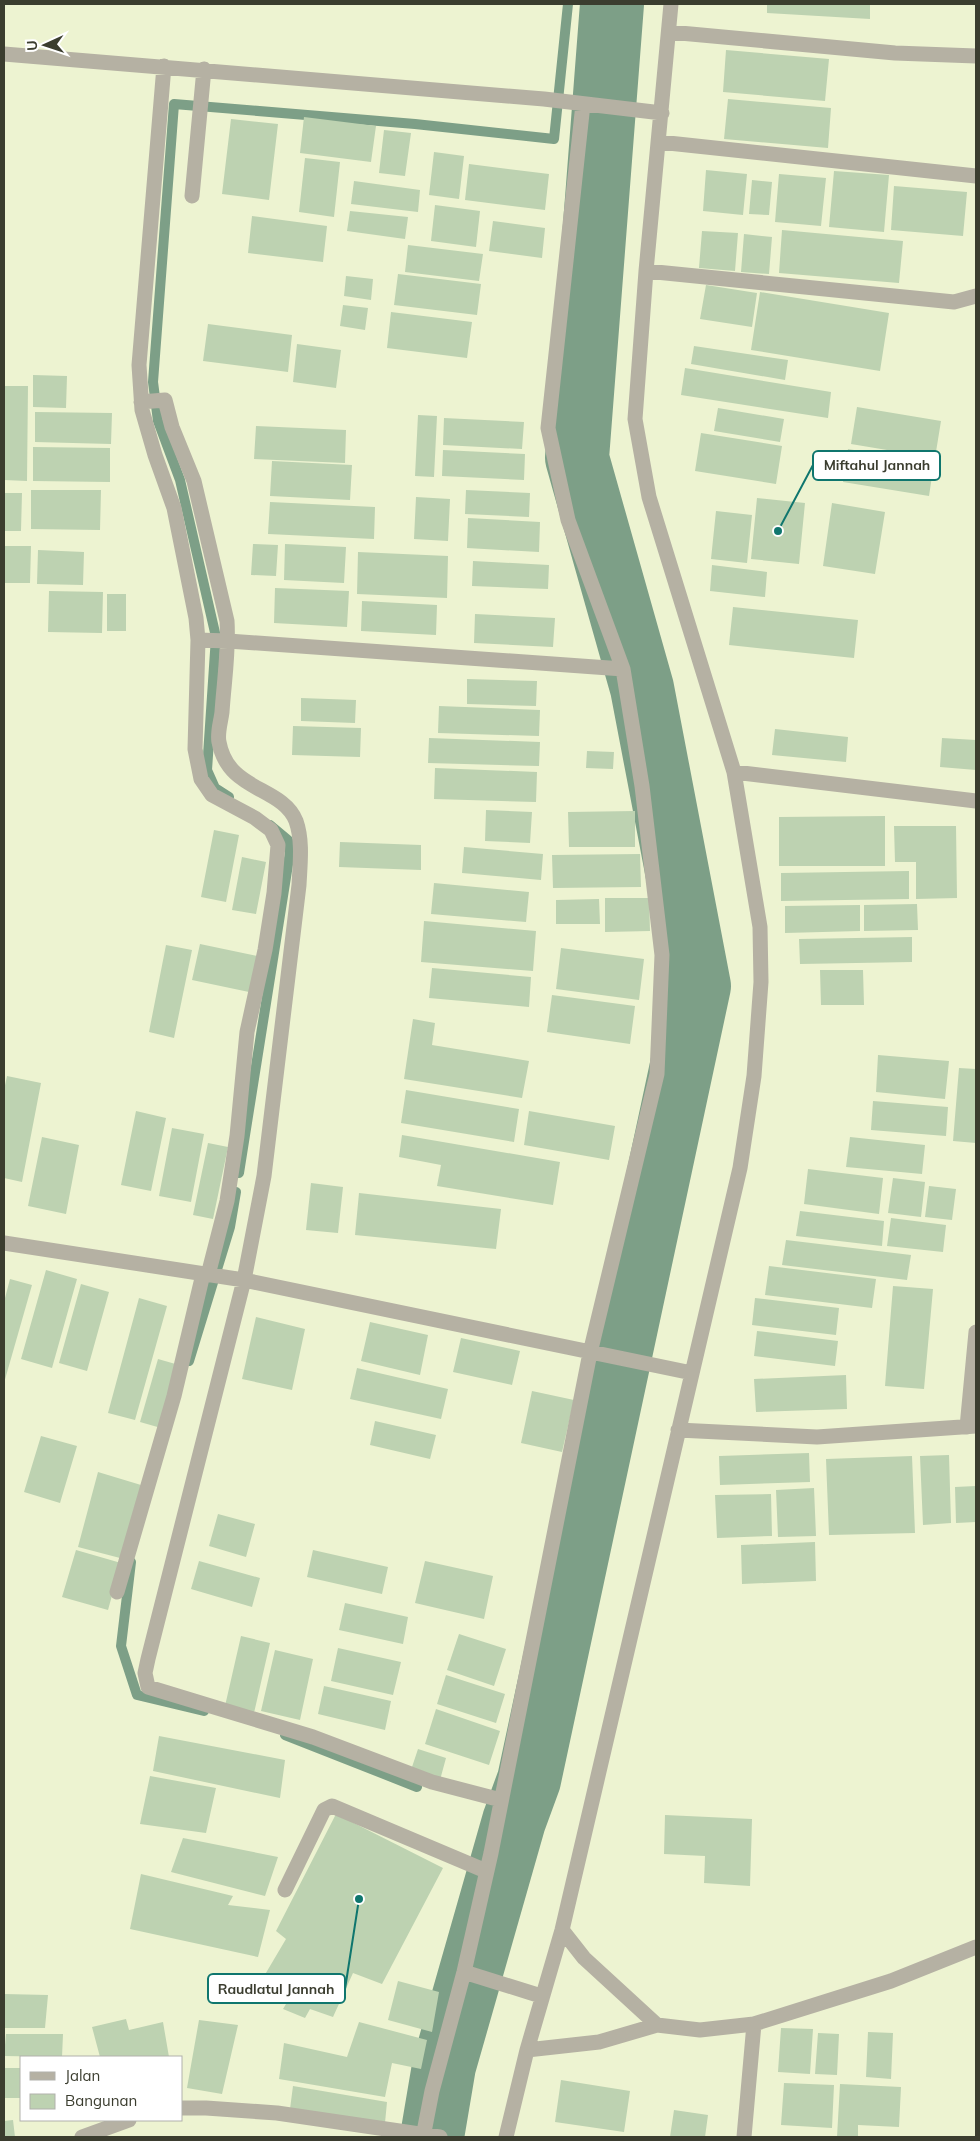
<svg xmlns="http://www.w3.org/2000/svg" width="980" height="2141" font-family="Mulish,sans-serif">
<style>
.lines{fill:none;stroke-linecap:round;stroke-linejoin:round}
.stream{stroke:#7d9f87;stroke-width:10}
.river{stroke:#7d9f87;stroke-width:64}
.building{fill:#bdd2b1}
.minor{stroke:#b5b1a3;stroke-width:15}
.leader{fill:none;stroke:#0f766e;stroke-width:2}
.callout-dot{fill:#0f766e;stroke:#fff;stroke-width:2}
.callout{fill:#fff;stroke:#0f766e;stroke-width:2}
.callout-label{font-size:14px;text-anchor:middle;font-weight:bold;fill:#3b3d2f}
</style>
<rect width="100%" height="100%" fill="#edf3d1"/>
<g class="lines">
<path class="stream" d="M229,797L215,788L207,770L216,637L180,480L158,421L153,382L174,104L415,124L554,139L568,4
M239,1173L290,852L288,840L270,825
M189,1361L230,1227L236,1192
M131,1562L121,1646L137,1695L204,1711
M285,1735L417,1787"/>
<path class="river" d="M432,2137L444,2066L514,1821L529,1780L699,986L642,688L577,458L612,4"/>
</g>
<path class="building" d="M767,4H870V19L767,13Z
M726,50L829,59L825,101L723,92Z
M728,99L831,108L828,148L724,139Z
M304,117L376,126L371,162L300,153Z
M231,119L278,124L269,200L222,194Z
M384,130L411,133L405,176L379,173Z
M434,152L464,156L459,199L429,195Z
M305,158L340,162L334,217L299,212Z
M469,164L549,174L545,210L465,200Z
M706,170L747,174L743,215L703,211Z
M834,171L889,175L884,232L829,227Z
M779,174L826,178L821,226L775,222Z
M752,180L772,182L769,215L749,214Z
M354,181L420,190L418,212L351,204Z
M894,186L967,192L963,236L891,230Z
M435,205L480,211L476,247L431,241Z
M350,211L408,217L405,239L347,231Z
M252,216L327,226L323,262L248,253Z
M493,221L545,228L542,258L489,251Z
M782,230L903,241L899,283L779,273Z
M702,231L738,233L735,271L699,268Z
M744,234L772,237L769,274L741,272Z
M408,245L483,254L479,281L405,272Z
M398,274L481,284L477,315L394,305Z
M346,276L373,279L371,300L344,296Z
M706,285L757,293L752,327L700,319Z
M760,292L889,313L880,371L751,350Z
M343,305L368,308L365,330L340,326Z
M391,312L472,322L467,358L387,348Z
M208,324L292,335L288,372L203,361Z
M297,344L341,350L336,388L293,382Z
M694,346L788,360L785,380L691,364Z
M685,368L831,392L828,418L681,395Z
M33,375L67,376L66,408L33,407Z
M4,386H28L27,481L4,480Z
M857,407L941,421L935,458L851,444Z
M718,408L784,419L780,442L714,431Z
M35,412L112,413L111,444L35,442Z
M418,415L437,416L434,477L415,476Z
M444,418L524,422L522,449L443,445Z
M256,426L346,430L345,463L254,459Z
M701,433L782,446L776,484L695,471Z
M33,447L110,448V482L33,481Z
M848,449L934,463L929,496L843,482Z
M443,450L525,454L524,480L442,476Z
M272,461L352,465L350,500L270,496Z
M31,490H101L100,530L31,529Z
M466,490L530,493L529,517L465,514Z
M4,493H22L21,531H4Z
M416,497L450,499L448,541L414,539Z
M757,498L805,503L799,564L751,559Z
M270,502L375,507L374,539L268,534Z
M832,503L885,512L875,574L823,566Z
M716,511L752,515L747,563L711,559Z
M468,518L540,522L539,552L467,548Z
M253,544L278,545L276,576L251,575Z
M285,544L346,547L344,583L284,580Z
M4,546H31L30,583H4Z
M38,550L84,552L83,585L37,584Z
M358,552L448,556L447,598L357,594Z
M473,561L549,565L548,589L472,586Z
M712,565L767,572L765,597L710,591Z
M275,588L349,591L347,627L274,623Z
M49,591L103,592L102,633L48,632Z
M107,594H126V631H107Z
M362,601L437,605L436,635L361,631Z
M733,607L858,620L854,658L729,645Z
M475,614L555,618L553,647L474,643Z
M467,679L537,681L536,706L467,704Z
M301,698L356,700L355,723L301,721Z
M439,706L540,710L539,736L438,733Z
M293,726L361,728L360,757L292,755Z
M775,729L848,737L846,762L772,755Z
M429,738L540,742L539,766L428,763Z
M942,738L976,740V770L940,767Z
M587,751L614,752L613,769L586,768Z
M435,768L537,772L536,802L434,799Z
M486,810L532,812L530,843L485,841Z
M635,811V847H569L568,812Z
M885,816V866H779V817Z
M894,826H956L957,898L916,899V862H895Z
M214,830L239,835L226,902L201,897Z
M340,842L421,845V870L339,867Z
M464,847L543,854L541,880L462,873Z
M640,854L641,887L553,888L552,855Z
M242,857L266,862L256,914L232,910Z
M909,871V899L781,901V873Z
M434,883L529,892L526,922L431,914Z
M605,898H649L650,931L605,932Z
M599,899L600,924H556V900Z
M917,904L918,930L864,931V905Z
M860,905V931L785,933V906Z
M424,921L536,931L533,971L421,962Z
M912,937V962L800,964L799,939Z
M200,944L257,956L249,992L192,980Z
M166,945L192,950L174,1038L149,1032Z
M561,948L644,959L639,1000L556,989Z
M432,968L531,977L529,1007L429,998Z
M820,970H863L864,1005H821Z
M552,995L635,1006L630,1044L547,1032Z
M413,1019L435,1023L432,1045L529,1061L522,1098L404,1079Z
M878,1055L949,1061L945,1099L876,1092Z
M959,1068L976,1069V1143L953,1141Z
M7,1076L41,1083L22,1182L4,1178V1090Z
M406,1090L519,1109L514,1142L401,1123Z
M873,1101L948,1107L946,1136L871,1130Z
M136,1111L166,1118L151,1191L121,1185Z
M529,1111L615,1126L609,1160L524,1145Z
M172,1128L204,1134L191,1202L159,1196Z
M402,1135L560,1162L553,1205L437,1186L441,1165L399,1157Z
M42,1137L79,1145L66,1214L28,1206Z
M850,1137L925,1145L922,1174L846,1167Z
M208,1143L228,1147L213,1219L193,1215Z
M808,1169L883,1178L879,1214L804,1204Z
M893,1178L925,1182L921,1217L888,1213Z
M311,1183L343,1187L338,1233L306,1230Z
M929,1186L956,1189L952,1220L925,1217Z
M359,1193L501,1209L496,1249L355,1235Z
M800,1211L884,1221L882,1246L796,1236Z
M891,1218L946,1225L943,1252L887,1246Z
M786,1240L911,1255L907,1280L782,1265Z
M769,1266L876,1279L872,1308L765,1295Z
M46,1270L77,1279L52,1368L21,1359Z
M10,1279L32,1285L4,1383V1302Z
M81,1284L109,1292L87,1371L59,1363Z
M893,1286L933,1289L924,1389L885,1386Z
M139,1298L167,1306L135,1420L108,1413Z
M755,1298L839,1308L836,1335L752,1325Z
M256,1317L305,1329L292,1390L242,1379Z
M370,1322L428,1335L420,1375L361,1361Z
M757,1331L838,1341L835,1366L754,1356Z
M461,1338L520,1351L512,1385L453,1372Z
M158,1359L179,1365L161,1428L140,1422Z
M357,1368L448,1389L441,1419L350,1399Z
M846,1375L847,1409L756,1412L754,1379Z
M532,1391L574,1400L562,1452L521,1443Z
M375,1421L436,1435L430,1459L370,1445Z
M41,1436L77,1446L60,1503L24,1492Z
M809,1453L810,1482L720,1485L719,1456Z
M949,1455L951,1523L923,1525L920,1456Z
M912,1456L915,1533L829,1535L826,1459Z
M98,1472L141,1485L120,1558L78,1547Z
M976,1486V1522L956,1523L955,1487Z
M814,1488L816,1536L778,1537L776,1490Z
M771,1494L772,1536L717,1538L715,1495Z
M218,1514L255,1524L246,1557L209,1546Z
M815,1542L816,1581L742,1584L741,1545Z
M76,1550L121,1563L108,1610L62,1597Z
M313,1550L388,1567L382,1594L307,1577Z
M199,1561L260,1578L252,1607L191,1589Z
M425,1561L493,1576L484,1619L415,1603Z
M345,1603L408,1617L403,1644L339,1630Z
M459,1634L506,1649L494,1686L447,1670Z
M241,1636L270,1643L254,1713L225,1706Z
M338,1648L401,1662L393,1695L331,1681Z
M275,1650L313,1659L300,1720L261,1711Z
M446,1675L505,1694L496,1723L437,1704Z
M324,1686L391,1701L385,1730L318,1714Z
M436,1709L500,1731L489,1765L425,1744Z
M159,1736L285,1760L280,1798L153,1771Z
M418,1749L446,1758L440,1780L411,1770Z
M150,1776L216,1788L206,1833L140,1824Z
M336,1814L443,1868L382,1984L353,1973L333,2017L310,2009L305,2018L283,2009L289,1999L260,1983L286,1939L276,1931Z
M665,1815L752,1819L750,1886L704,1883L705,1856L664,1854Z
M183,1838L278,1857L265,1896L171,1872Z
M141,1874L233,1896L228,1905L270,1910L258,1957L130,1929Z
M398,1981L439,1992L432,2032L388,2020Z
M4,1994L48,1995L45,2028H4Z
M126,2019L129,2030L163,2022L169,2057H100L92,2027Z
M199,2020L238,2025L222,2094L187,2088Z
M359,2022L427,2040L421,2069L392,2063L385,2097L279,2079L284,2043L347,2057Z
M781,2028L813,2029L810,2074L778,2072Z
M868,2032L893,2033L891,2079L866,2077Z
M818,2033L839,2034L837,2075L815,2074Z
M6,2034H63L62,2057L4,2056Z
M4,2068H21V2098H4Z
M561,2080L630,2091L624,2132L555,2122Z
M784,2083L834,2085L832,2128L781,2125Z
M840,2084L901,2087L899,2127L858,2125V2137H837Z
M293,2086L387,2102L385,2123L290,2109Z
M674,2110L708,2115L705,2137H670Z
M13,2120L15,2137H4V2121Z"/>
<g class="lines">
<path class="minor" d="M669,32L895,53L976,56
M4,54L544,99L662,113
M164,66L139,365L142,410L155,455L174,508L196,618L198,640L195,749L201,779L212,795L255,818L271,830L278,845L274,893L265,950L247,1032L237,1136L227,1201L208,1275
M659,142L976,176
M192,196L204,69
M646,271L954,302L976,296
M141,402L165,400L172,427L194,481L227,621C229,651 224,682 222,712C221,721 217,733 219,742C228,792 282,786 296,821C303,841 300,864 299,885L264,1176L244,1280L148,1659L145,1673L148,1687L313,1737L432,1782L501,1800
M198,640L228,641L623,669
M734,772L976,801
M4,1243L244,1280L692,1373
M967,1427L976,1332
M678,1430L817,1437L976,1426
M117,1592L174,1396L203,1274
M285,1890L324,1810L332,1806L486,1871
M562,1930L584,1958L657,2025
M464,1972L541,1996
M527,2050L599,2042L657,2025L700,2030L754,2024L891,1981L976,1947
M181,2108H206L277,2113L440,2137
M82,2137L129,2120
M423,2137L432,2091L464,1972L491,1853L590,1353L657,1074L662,955L642,786L623,669L568,520L548,428L583,104
M506,2137L527,2050L562,1930L740,1168L754,1076L761,982L760,927L734,772L649,497L635,419L646,271L671,4
M744,2137L754,2024"/>
</g>
<path class="leader" d="M778 531L813 465M359 1899L345 1989"/>
<g class="callout-dot">
<circle cx="778" cy="531" r="5"/>
<circle cx="359" cy="1899" r="5"/>
</g>
<g class="callout">
<rect x="813" y="451" width="127" height="29" rx="5"/>
<rect x="208" y="1974" width="137" height="29" rx="5"/>
</g>
<g class="callout-label">
<text x="877" y="470">Miftahul Jannah</text>
<text x="276" y="1994">Raudlatul Jannah</text>
</g>
<rect width="980" height="2141" fill="none" stroke="#3b3d2f" stroke-width="10"/>
<rect x="20" y="2056" width="162" height="65" fill="#ffffff" stroke="#b1b1ac"/>
<rect x="30" y="2072" width="25" height="8" fill="#b5b1a3" stroke="#b1b1ac"/>
<text x="65" y="2081" font-size="15" fill="#3b3d2f">Jalan</text>
<rect x="30" y="2094" width="25" height="15" fill="#bdd2b1" stroke="#b1b1ac"/>
<text x="65" y="2106" font-size="15" fill="#3b3d2f">Bangunan</text>
<g transform="translate(45 45) rotate(267)" stroke="#ffffff" stroke-width="4" paint-order="stroke">
<path d="M0-4L9 19L0 12L-9 19Z" fill="#3b3d2f"/>
<text y="-8" font-size="14" font-weight="bold" text-anchor="middle" fill="#3b3d2f">U</text>
</g>
</svg>
